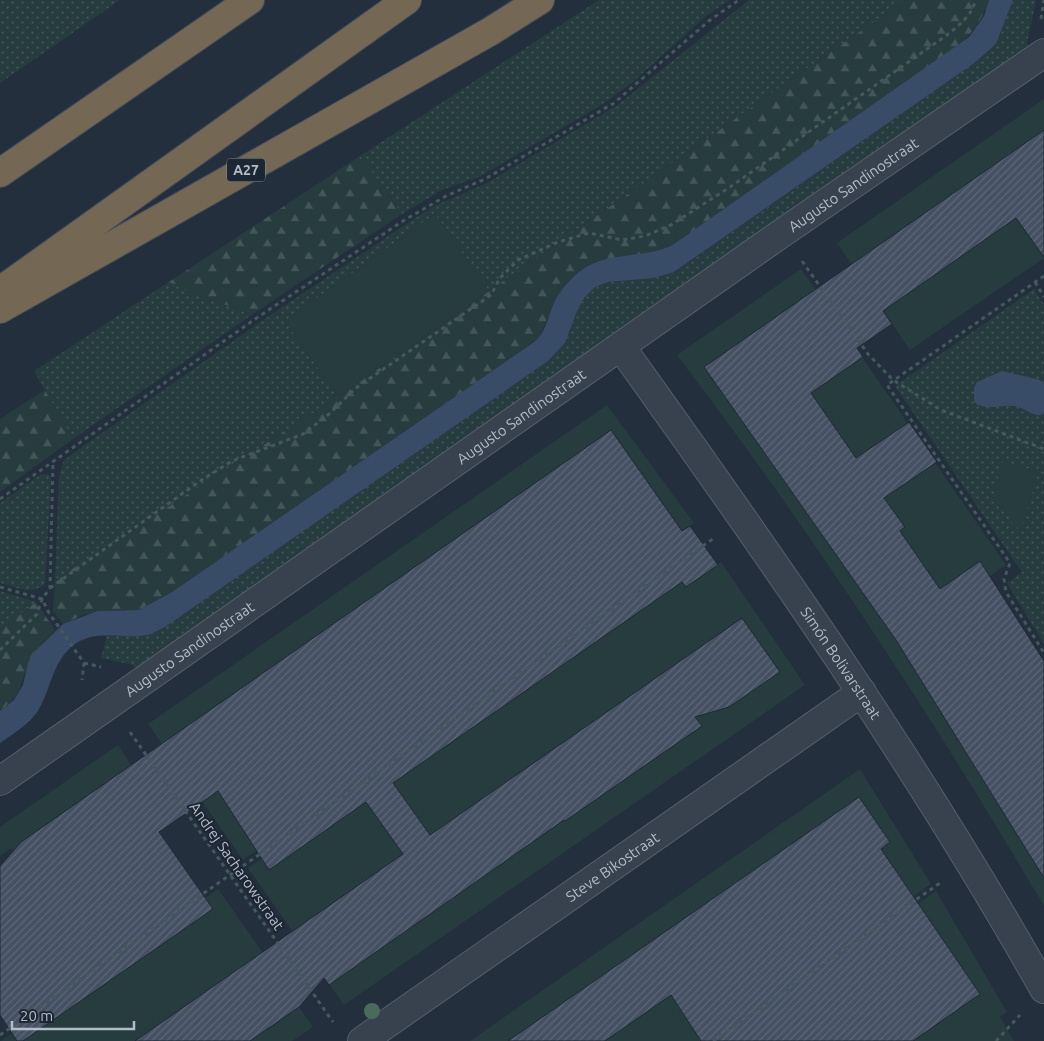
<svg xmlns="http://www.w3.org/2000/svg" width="1044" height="1041" font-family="Ubuntu,sans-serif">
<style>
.grass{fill:url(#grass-dots)}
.forest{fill:url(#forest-firs)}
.green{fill:#263c3f}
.water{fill:#394c67}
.building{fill:url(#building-hatch);stroke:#1f2835}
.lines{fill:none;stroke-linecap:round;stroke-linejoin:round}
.street-casing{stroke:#565f6c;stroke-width:30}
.highway-casing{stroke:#434c59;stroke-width:30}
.path{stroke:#44595c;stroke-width:3;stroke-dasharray:4 4;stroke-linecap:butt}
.street{stroke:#38414e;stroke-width:28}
.highway{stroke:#746855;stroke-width:28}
.tree{fill:#4b6a5d}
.labels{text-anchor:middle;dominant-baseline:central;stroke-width:4;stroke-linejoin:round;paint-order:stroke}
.shield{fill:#1d2633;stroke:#878f9c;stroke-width:1}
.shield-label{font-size:14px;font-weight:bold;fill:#b4bcc9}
.street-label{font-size:15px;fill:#b4bcc9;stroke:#1d2633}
</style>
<defs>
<pattern id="grass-dots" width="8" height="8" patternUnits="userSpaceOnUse" patternTransform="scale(1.25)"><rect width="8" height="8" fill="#263c3f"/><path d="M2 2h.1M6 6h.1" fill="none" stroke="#435659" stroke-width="1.8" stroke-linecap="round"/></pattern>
<pattern id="forest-firs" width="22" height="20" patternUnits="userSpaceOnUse" patternTransform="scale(1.25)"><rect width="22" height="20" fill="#263c3f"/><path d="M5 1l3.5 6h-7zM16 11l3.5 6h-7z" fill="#435659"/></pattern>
<pattern id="building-hatch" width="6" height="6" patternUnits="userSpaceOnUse" patternTransform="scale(1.25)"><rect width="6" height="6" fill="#455162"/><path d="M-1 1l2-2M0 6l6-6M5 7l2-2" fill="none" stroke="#5d6877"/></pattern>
</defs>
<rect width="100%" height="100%" fill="#242f3e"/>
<path class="grass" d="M0,0H120L0,83Z
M599,0H730L706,16L634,81L606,102L481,176L442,190L402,214L360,156Z
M749,0H905L489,291L435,214L285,321L338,397L55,580L59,477L63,462L68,457L263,320L408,223L434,206L487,183L616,106Z
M1013,0H1036L1027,43L1030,49L136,670L133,665L101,658L107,636H131L164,627L548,361L565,343L577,311L585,297L595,287L608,282L654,278L675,272L973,64L996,44Z
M169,282L191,293L253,314L73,439L34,371Z
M1034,289L1044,305V644L1007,583L1022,572L895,386Z
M41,474H48L51,478L45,584C31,596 16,587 0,583V503Z
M0,591L36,602L0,630Z"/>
<path class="forest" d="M905,0H989C981,23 971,35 952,50L674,244L651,254L595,262L554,303L540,336L527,347L172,592L139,610H112L83,615L63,624L53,611L55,580L338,397Z
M360,156L402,214L253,314L191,293L169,282Z
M45,390L73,439L0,492V419Z
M36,602L55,630C45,640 33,651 28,665C19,688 21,694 0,711V630Z"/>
<path class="green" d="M1044,99V258L910,350L837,243Z
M435,214L489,291L338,397L285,321Z
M801,269L1006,565L990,576L988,589L1044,680V906C932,716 811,531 677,355Z
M607,405L694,523L658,548L326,803L243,860L148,724Z
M1002,462L1039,471L1021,531L1012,523L1006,509L992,501Z
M721,562L805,685L344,1005L248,868L674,572L686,587Z
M118,745L131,765L22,841L23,843L13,850L11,848L0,856V827Z
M860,769L931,884L704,1041H470Z
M218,889L263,953L135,1041H1Z
M936,891L1007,1012L1000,1017L1014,1041H721Z
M299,1007L313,1027L292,1041H246Z"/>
<path class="water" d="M989,0H1013L996,44L973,64L674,272L654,278L608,282L595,287L585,297L577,311L565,343L548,361L165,627C160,629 155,632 151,634C126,641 98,628 75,644C53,660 52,685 40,707C33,722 13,734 0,743V711L14,700L23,685L28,663L35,651L63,624L98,611L139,610L172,592L527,347C531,344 536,341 539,337C546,329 549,315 553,305C559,292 570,278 582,270C609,250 645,260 674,244L969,37L984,16Z
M1002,371L1040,380L1044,384V412L1041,415C1031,416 1024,407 1014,406C1001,405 984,411 974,402V388L977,382Z"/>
<path class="building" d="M1044,130V257L1016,218L883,311L892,324L857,348L863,357L811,393L856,458L909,422L937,462L884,498L905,527L900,531L940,589L980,561L1044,661V878L896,640L704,367Z
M611,430L682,531L690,526L718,565L686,587L682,582L393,783L430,835L742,618L780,672L729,707L695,717L702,726L565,821L564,820L329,985L324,978L299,1007L250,1041H135L403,854L366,802L269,870L218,791L159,832L213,909L23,1041H17L0,1015V866L21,842Z
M859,797L890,842L881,849L980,994L913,1041H701L671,995L605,1041H508Z"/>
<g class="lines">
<g class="street-casing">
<g id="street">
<path id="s1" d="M621,347C770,555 918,765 1044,989"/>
<path id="s2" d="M0,781L782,233L1044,53"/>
<path id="s3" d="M362,1041L862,692"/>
</g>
</g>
<g class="highway-casing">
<path id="highway" d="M0,173L250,0
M0,291L407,0
M0,309L491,31L540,0"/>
</g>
<path class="path" d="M1041,19L1044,0
M802,261L868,354L893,380L941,410L1044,449
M1044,276L887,385L1010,563L1004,579L1006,592L1044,653
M1035,282L1044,297
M0,499L258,317L403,221L446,196L485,179L614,103L710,20L739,0
M0,587L42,599L49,613L84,663L82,680
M50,588L200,481L232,461L303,434L328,415L356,388L491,295L500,278L518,260L558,242L589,233L622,240L645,236L671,225L730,187L947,35C958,26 973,15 975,0
M0,650L37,614L42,599L50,588L53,462
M84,663L101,667
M130,732L333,1022
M0,1035L714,538
M713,1041L940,883
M996,1041L1020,1015"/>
<use href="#street" class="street"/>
<use href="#highway" class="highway"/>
</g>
<circle class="tree" cx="372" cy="1011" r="8"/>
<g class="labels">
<rect class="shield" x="227" y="158.5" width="38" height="23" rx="4"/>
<g class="shield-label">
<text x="246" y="170">A27</text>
</g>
<g class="street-label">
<text stroke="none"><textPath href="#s2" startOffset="1041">Augusto Sandinostraat</textPath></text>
<text stroke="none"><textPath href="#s2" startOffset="636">Augusto Sandinostraat</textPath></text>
<text stroke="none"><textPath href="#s2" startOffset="231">Augusto Sandinostraat</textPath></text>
<text stroke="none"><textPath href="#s1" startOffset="385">Simón Bolivarstraat</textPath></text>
<text transform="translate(237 866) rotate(55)">Andrej Sacharowstraat</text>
<text stroke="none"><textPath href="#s3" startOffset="305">Steve Bikostraat</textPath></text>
</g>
</g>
<path d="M12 1021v8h122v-8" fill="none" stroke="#b4bcc9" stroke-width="2.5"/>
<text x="20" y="1021" font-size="15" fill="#b4bcc9" stroke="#1d2633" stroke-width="4" paint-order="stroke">20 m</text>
</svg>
